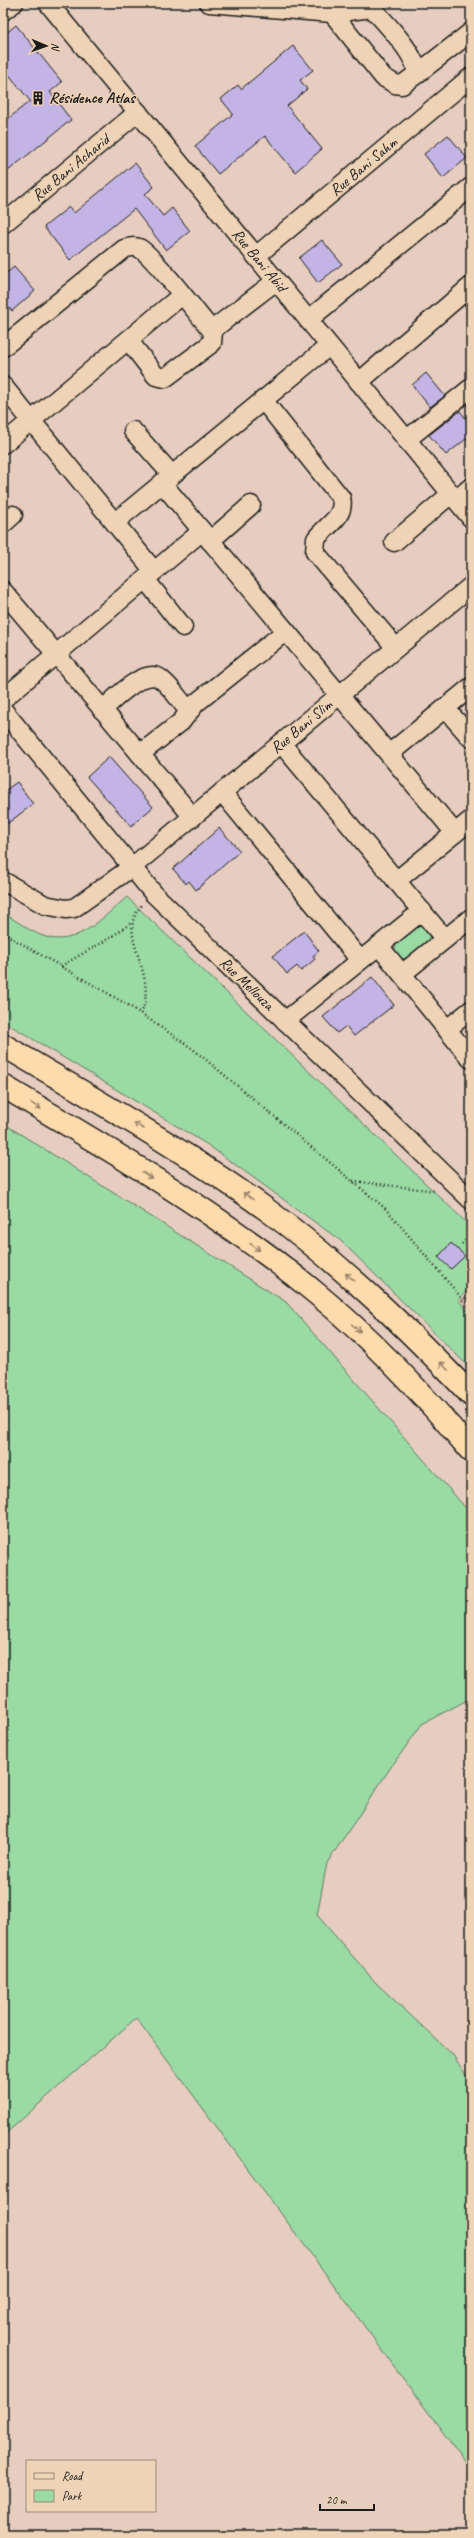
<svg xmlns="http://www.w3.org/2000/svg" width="474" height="2538" font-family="Caveat,sans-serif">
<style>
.green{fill:#9adaa3;stroke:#5b7b60}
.building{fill:#c2b4e5;stroke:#1c1c1c}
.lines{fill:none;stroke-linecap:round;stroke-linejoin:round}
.minor-casing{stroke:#1c1c1c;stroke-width:21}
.highway-casing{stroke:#1c1c1c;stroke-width:25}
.path{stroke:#1c1c1c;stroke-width:2.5;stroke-dasharray:1 3;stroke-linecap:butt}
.minor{stroke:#efd3b6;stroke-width:18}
.highway{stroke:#fedbac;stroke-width:22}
.oneway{stroke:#98856b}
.labels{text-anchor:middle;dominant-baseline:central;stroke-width:3;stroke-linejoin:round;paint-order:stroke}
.poi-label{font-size:16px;font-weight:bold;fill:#1c1c1c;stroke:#efd3b6;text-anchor:start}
.street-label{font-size:16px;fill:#1c1c1c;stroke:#efd3b6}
</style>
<rect width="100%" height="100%" fill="#e6cdbf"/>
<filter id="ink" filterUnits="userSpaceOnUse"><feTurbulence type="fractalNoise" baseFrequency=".025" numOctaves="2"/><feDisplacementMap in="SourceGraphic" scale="8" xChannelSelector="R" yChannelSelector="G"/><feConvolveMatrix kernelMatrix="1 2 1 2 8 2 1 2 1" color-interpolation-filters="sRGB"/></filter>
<g filter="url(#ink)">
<path class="green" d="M127,897L471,1227V1286L458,1300L471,1314V1369L341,1241L208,1145L3,1021V913C16,920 29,931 43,936C76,949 104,916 127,897Z
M422,926L429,933V941L409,959L399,958L395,949C396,939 412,926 422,926Z
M3,1123L286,1302L471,1514V1698L422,1724L389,1770L327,1863L317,1915L376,1983L453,2055L471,2083V2470L136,2018L3,2136Z"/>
<path class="building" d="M16,25L62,82L50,92L71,120L3,175V123L30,101L3,67V36Z
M293,46L313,70L300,80L307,89L287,106L322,149L295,172L265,136L218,174L195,146L233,114L221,99L238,85L241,89Z
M448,135L467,158L443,178L424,154Z
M135,163L154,187L145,194L163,216L172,208L190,231L166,250L134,209L70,260L44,227L69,207L74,213Z
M322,240L342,264L318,283L299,258Z
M14,267L35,291L12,311L3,301V276Z
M426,373L445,396L430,407L412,385Z
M460,411L471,425V435L446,455L429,435Z
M109,757L153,807L131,826L87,777Z
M17,782L33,804L3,827V792Z
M219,828L240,851L196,890L189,881L186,884L173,869Z
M304,931L319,951L313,956L315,959L301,971L297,966L287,974L273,956Z
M372,977L394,1005L354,1036L346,1026L337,1033L323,1017Z
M451,1243L465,1256L451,1269L438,1257Z"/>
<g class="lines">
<g class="minor-casing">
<g id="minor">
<path id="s1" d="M48,3L471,518"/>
<path d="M209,3L332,13L372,8C385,22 417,55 417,74L402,85L395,84L383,77L332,13"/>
<path d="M3,11L14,3"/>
<path d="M417,74L471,32"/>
<path id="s2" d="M3,224L138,112"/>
<path id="s3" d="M256,256L471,77"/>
<path d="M308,320L471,187"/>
<path d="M212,330L276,281"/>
<path d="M3,347L124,249C129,247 134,246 139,248C152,254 200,317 213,332L212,343L165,378L156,376L129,341"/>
<path d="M359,382L471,286"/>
<path d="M3,386L154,571"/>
<path d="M263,400L341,498C346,517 326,525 316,539L315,552L396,648"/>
<path d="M133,431L172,475"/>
<path d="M406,440L471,388"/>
<path d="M3,444L182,295"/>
<path d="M162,483L455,833"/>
<path d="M456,500L471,487"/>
<path d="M115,522L329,346"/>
<path d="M3,524L13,515"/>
<path d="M210,541L251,505"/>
<path d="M394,542L451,494"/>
<path d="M145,579L183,627"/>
<path d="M3,591L193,817"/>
<path d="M3,699L202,531"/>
<path d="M445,708L471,738"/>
<path id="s4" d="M3,710L154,894L471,1200"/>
<path d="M102,710C115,699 146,665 162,680C172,688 180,701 189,711"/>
<path d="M281,743L445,939"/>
<path d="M140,754L181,722L196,703L286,631"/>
<path d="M389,754L471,687"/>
<path d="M222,792L360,960"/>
<path id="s5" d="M3,881L45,905L66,909L74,908L132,867L471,586"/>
<path d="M396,881L471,820"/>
<path d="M379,946L471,1059"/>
<path d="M402,974L471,918"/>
<path d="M285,1021L422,911"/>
<path d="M447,1029L471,1010"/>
</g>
</g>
<g class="highway-casing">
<path id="highway" d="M3,1045C93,1099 185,1150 270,1212C343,1266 408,1329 471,1395
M3,1086C110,1150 221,1214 317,1294C373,1340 425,1396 471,1451"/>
</g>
<path class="path" d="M3,933L128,1005L193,1049L386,1209L471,1309
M61,966L110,938L131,923
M141,1014C160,971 113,935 142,905
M353,1181L436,1191
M462,1244L471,1234
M462,1301L471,1292"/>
<use href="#minor" class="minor"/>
<use href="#highway" class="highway"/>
</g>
<defs><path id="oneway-shaft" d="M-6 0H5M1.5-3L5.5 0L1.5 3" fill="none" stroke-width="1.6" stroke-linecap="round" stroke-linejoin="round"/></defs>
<g class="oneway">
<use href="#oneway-shaft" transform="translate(36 1106) rotate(32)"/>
<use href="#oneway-shaft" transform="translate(139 1126) rotate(-149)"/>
<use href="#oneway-shaft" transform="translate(147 1175) rotate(32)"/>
<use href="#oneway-shaft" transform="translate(248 1196) rotate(-145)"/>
<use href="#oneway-shaft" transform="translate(255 1247) rotate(35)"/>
<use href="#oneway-shaft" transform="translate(350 1277) rotate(-141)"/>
<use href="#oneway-shaft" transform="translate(356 1328) rotate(42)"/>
<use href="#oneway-shaft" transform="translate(444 1366) rotate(-134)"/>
</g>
</g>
<defs>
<g id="building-bare" transform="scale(1.08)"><path d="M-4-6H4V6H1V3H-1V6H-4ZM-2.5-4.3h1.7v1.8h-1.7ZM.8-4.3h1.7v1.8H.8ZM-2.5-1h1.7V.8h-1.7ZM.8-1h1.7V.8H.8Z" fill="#1c1c1c" stroke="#efd3b6" stroke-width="2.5" paint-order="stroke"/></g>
</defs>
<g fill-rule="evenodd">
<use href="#building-bare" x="38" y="98"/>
</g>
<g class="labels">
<g class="poi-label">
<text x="49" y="98">Résidence Atlas</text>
</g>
<g class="street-label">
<text stroke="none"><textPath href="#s3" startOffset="140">Rue Bani Sahm</textPath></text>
<text stroke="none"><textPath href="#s2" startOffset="88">Rue Bani Acharid</textPath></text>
<text stroke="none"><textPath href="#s1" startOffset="333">Rue Bani Abid</textPath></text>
<text stroke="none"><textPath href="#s5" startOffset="369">Rue Bani Slim</textPath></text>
<text stroke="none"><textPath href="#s4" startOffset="367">Rue Mellouza</textPath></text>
</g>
</g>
<rect width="474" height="2538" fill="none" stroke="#efd3b6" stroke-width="16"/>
<rect x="8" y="8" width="458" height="2522" fill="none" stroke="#1c1c1c" stroke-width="1.5" filter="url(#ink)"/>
<rect x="26" y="2460" width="130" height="52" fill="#efd3b6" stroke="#9b8a78"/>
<rect x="34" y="2473" width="20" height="6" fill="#efd3b6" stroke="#9b8a78"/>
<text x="62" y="2480" font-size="12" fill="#1c1c1c">Road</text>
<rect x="34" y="2490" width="20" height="12" fill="#9adaa3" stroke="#9b8a78"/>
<text x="62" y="2500" font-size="12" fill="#1c1c1c">Park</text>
<g transform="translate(46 46) rotate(92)" stroke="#efd3b6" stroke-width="3" paint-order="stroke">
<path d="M0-3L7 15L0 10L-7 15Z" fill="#1c1c1c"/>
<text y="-6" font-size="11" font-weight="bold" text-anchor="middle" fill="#1c1c1c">N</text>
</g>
<path d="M320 2504v6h54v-6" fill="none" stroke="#1c1c1c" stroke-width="2"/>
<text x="326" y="2504" font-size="12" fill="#1c1c1c" stroke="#efd3b6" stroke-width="3" paint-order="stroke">20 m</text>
</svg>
